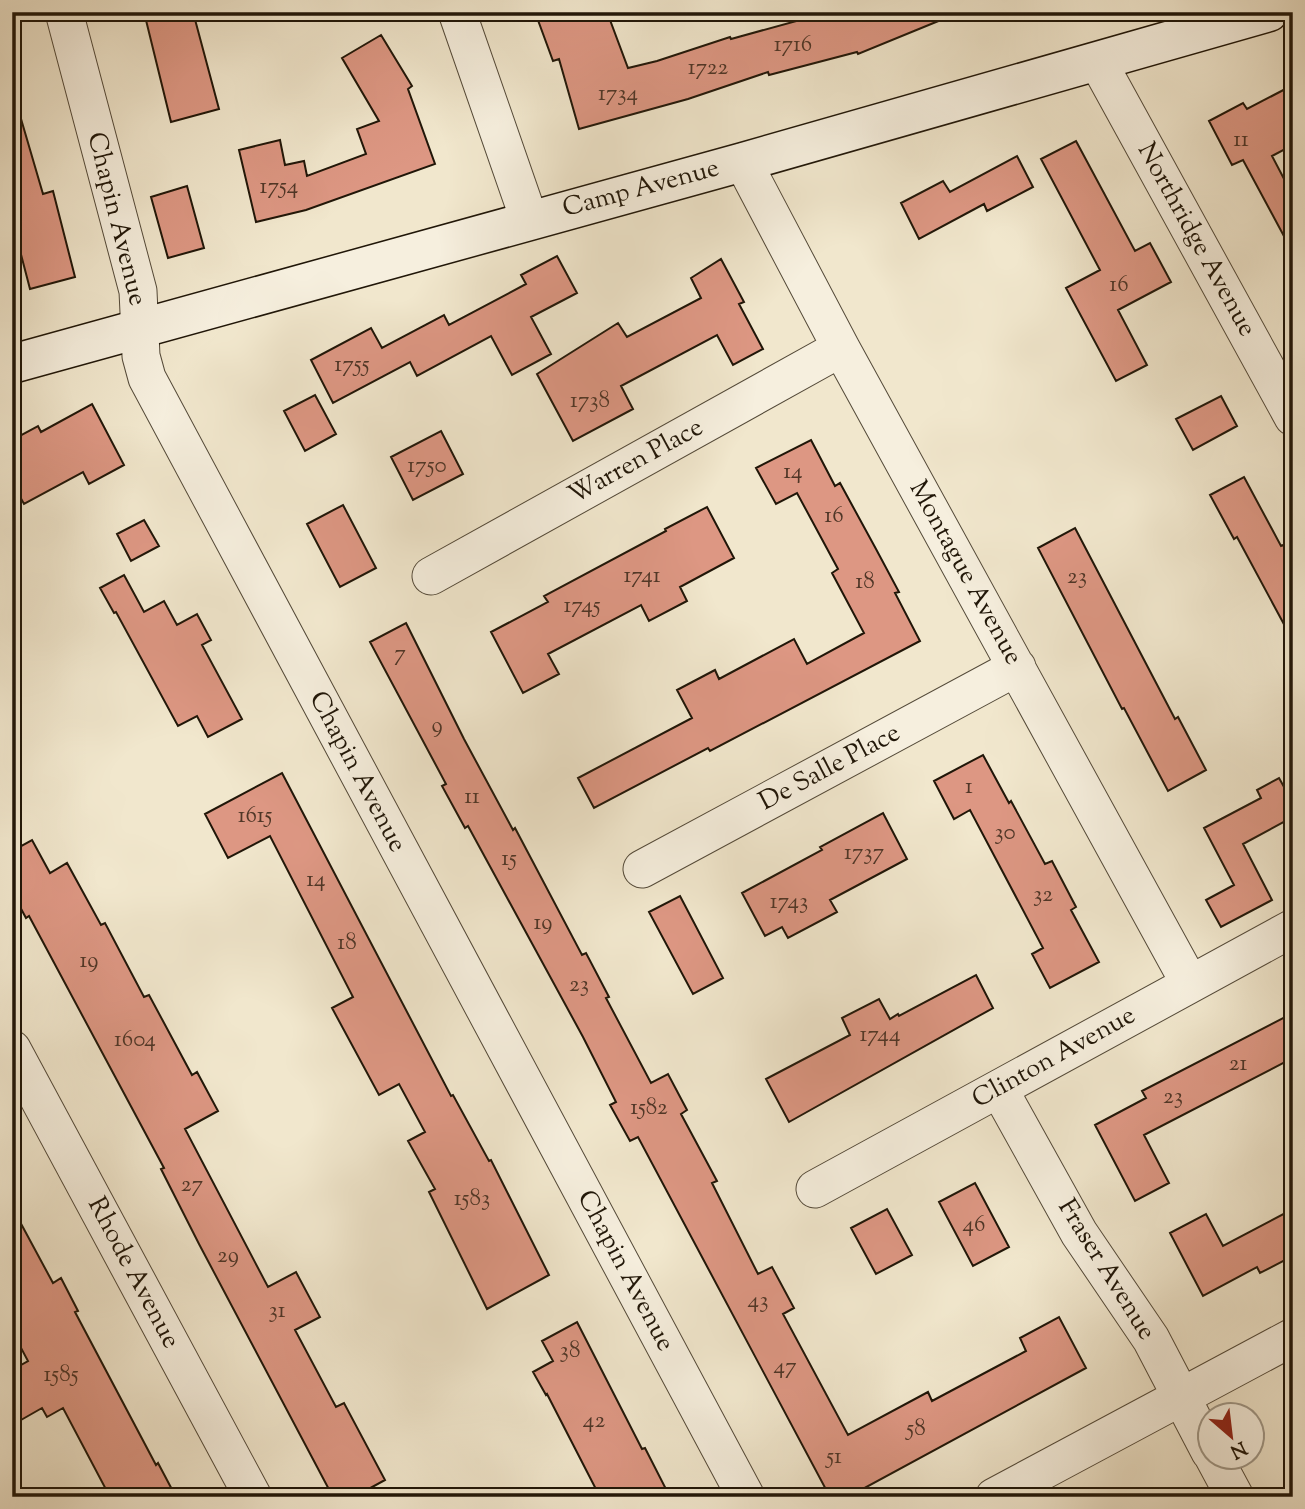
<svg xmlns="http://www.w3.org/2000/svg" width="1305" height="1509" font-family="'Sorts Mill Goudy',serif">
<style>
.building{fill:#dd9783;stroke:#201608;stroke-width:2}
.lines{fill:none;stroke-linecap:round;stroke-linejoin:round}
.street-casing{stroke:#544a39;stroke-width:39}
.secondary-casing{stroke:#201608;stroke-width:41}
.street{stroke:#f6efde;stroke-width:37}
.secondary{stroke:#f6efde;stroke-width:38}
.labels{text-anchor:middle;dominant-baseline:central;stroke-width:7;stroke-linejoin:round;paint-order:stroke}
.number-label{font-size:23px;fill:#4f3627}
.street-label{font-size:26px;fill:#201608;stroke:#f6efde}
</style>
<rect width="100%" height="100%" fill="#f1e7cd"/>
<filter id="stains"><feTurbulence type="fractalNoise" baseFrequency=".00286" numOctaves="4"/><feColorMatrix values="0 0 0 0 .2 0 0 0 0 .09 0 0 0 0 .02 0 0 0 .5 -.17"/></filter>
<radialGradient id="worn" r=".72"><stop offset=".6" stop-color="#630" stop-opacity="0"/><stop offset="1" stop-color="#630" stop-opacity=".3"/></radialGradient>
<path class="building" d="M144,12H193L219,109L171,122Z
M535,12H607L628,68L657,61L730,37L731,39L829,12L958,13L858,54L857,52L769,75L768,72L688,99L579,129L559,59L553,61Z
M381,35L412,86L408,89L435,164L306,210L256,222L239,150L280,140L285,165L304,161L307,176L366,154L357,129L379,121L342,58Z
M1293,85V145L1272,156L1293,196V253L1243,160L1232,165L1209,121L1243,103L1247,109Z
M19,112L43,194L53,191L75,277L30,289L12,220V113Z
M1076,141L1135,251L1150,243L1171,282L1118,310L1147,365L1116,381L1066,288L1100,270L1041,159Z
M1017,156L1033,187L987,211L984,204L919,239L901,203L943,181L950,192Z
M187,186L204,248L168,258L151,197Z
M557,256L577,293L531,317L551,354L512,375L491,336L417,376L410,362L333,403L311,360L371,328L382,348L444,315L449,325L526,284L521,275Z
M721,259L744,302L739,304L763,349L733,365L717,335L621,386L633,409L573,441L537,374L618,323L627,337L701,298L691,278Z
M315,395L336,434L305,451L284,411Z
M1221,396L1237,426L1193,450L1176,419Z
M92,404L124,465L89,484L83,472L24,504L12,482V440L38,426L41,432Z
M441,431L463,474L413,500L391,457Z
M811,440L835,486L840,483L876,549L899,592L895,593L920,641L710,751L708,748L594,808L578,778L692,718L677,690L715,670L719,679L794,639L807,664L864,633L832,573L838,569L797,493L776,504L756,468Z
M1244,477L1281,546L1283,545L1293,563V641L1237,537L1234,539L1210,495Z
M343,505L376,568L340,587L307,524Z
M707,507L734,558L680,587L687,601L649,621L641,605L548,654L559,674L523,693L491,632L548,602L544,596L666,531L665,529Z
M144,520L159,546L131,561L117,534Z
M1075,528L1175,719L1178,717L1206,770L1168,791L1124,708L1122,709L1038,548Z
M124,575L144,612L164,601L177,625L197,614L211,640L202,645L242,719L208,737L197,716L178,726L116,612L114,613L100,588Z
M406,623L464,739L513,830L515,828L582,955L586,953L609,997L606,998L651,1083L668,1074L687,1110L681,1114L717,1181L712,1183L758,1274L772,1267L794,1308L783,1314L848,1435L928,1392L932,1401L1026,1351L1020,1338L1059,1317L1086,1368L848,1497H830L638,1137L630,1141L610,1105L616,1102L583,1037L468,826L465,828L442,786L446,784L370,642Z
M983,755L1009,803L1011,801L1045,864L1052,861L1076,907L1071,910L1099,962L1050,988L1032,954L1043,948L970,810L954,819L934,781Z
M282,773L451,1096L453,1095L489,1161L491,1160L549,1275L487,1309L429,1192L435,1189L408,1141L425,1132L399,1084L379,1095L332,1008L353,997L270,836L228,858L205,814Z
M1279,778L1293,803V817L1243,844L1272,900L1221,927L1206,900L1234,885L1204,828L1261,798L1257,790Z
M883,813L907,859L830,900L837,912L788,938L782,927L765,936L742,893L822,850L820,847Z
M32,840L50,873L67,863L101,925L105,923L144,997L149,995L192,1075L197,1072L218,1111L185,1129L268,1287L296,1272L320,1317L295,1330L336,1407L344,1403L385,1480L354,1497H333L199,1244L161,1169L164,1168L29,916L26,918L12,892V851Z
M680,896L723,978L693,994L649,912Z
M976,975L993,1008L789,1122L766,1079L850,1035L842,1018L879,999L890,1019L898,1014L899,1016Z
M1293,1013V1058L1144,1135L1169,1183L1135,1201L1095,1125L1146,1098L1142,1091Z
M975,1183L1009,1247L973,1266L939,1202Z
M12,1207L53,1283L61,1278L78,1311L75,1312L156,1465L158,1463L176,1497H110L63,1408L47,1417L42,1408L21,1420L12,1404V1370L28,1361L12,1331Z
M887,1209L912,1255L876,1274L851,1228Z
M1293,1209V1256L1260,1273L1257,1267L1203,1296L1170,1233L1206,1214L1223,1246Z
M577,1322L642,1449L645,1448L670,1497H600L547,1394L546,1395L533,1372L553,1361L542,1341Z"/>
<g class="lines">
<g class="street-casing">
<path id="street" d="M64,12L138,291L141,356L147,378L746,1497
M457,12L529,219
M1098,62L1293,417
M743,162L841,348L1190,984
M431,576L841,348
M642,869L1017,667
M12,1049L253,1497
M999,1089L1079,1233L1151,1339L1210,1452
M815,1189L1293,928
M1213,1456L1235,1497
M994,1497L1293,1337"/>
</g>
<g class="secondary-casing">
<path id="secondary" d="M12,364L743,162L1269,12"/>
</g>
<use href="#street" class="street"/>
<use href="#secondary" class="secondary"/>
</g>
<g class="labels">
<g class="number-label">
<text x="793" y="45">1716</text>
<text x="708" y="68">1722</text>
<text x="618" y="94">1734</text>
<text x="1241" y="140">11</text>
<text x="279" y="187">1754</text>
<text x="1119" y="285">16</text>
<text x="352" y="365">1755</text>
<text x="590" y="401">1738</text>
<text x="427" y="466">1750</text>
<text x="793" y="472">14</text>
<text x="834" y="516">16</text>
<text x="642" y="576">1741</text>
<text x="1077" y="577">23</text>
<text x="865" y="582">18</text>
<text x="582" y="606">1745</text>
<text x="400" y="654">7</text>
<text x="437" y="726">9</text>
<text x="969" y="787">1</text>
<text x="472" y="797">11</text>
<text x="255" y="816">1615</text>
<text x="1005" y="833">30</text>
<text x="864" y="853">1737</text>
<text x="509" y="859">15</text>
<text x="316" y="880">14</text>
<text x="1043" y="895">32</text>
<text x="789" y="902">1743</text>
<text x="543" y="923">19</text>
<text x="347" y="943">18</text>
<text x="89" y="961">19</text>
<text x="579" y="985">23</text>
<text x="880" y="1035">1744</text>
<text x="135" y="1040">1604</text>
<text x="1238" y="1064">21</text>
<text x="1173" y="1097">23</text>
<text x="649" y="1108">1582</text>
<text x="192" y="1185">27</text>
<text x="472" y="1199">1583</text>
<text x="974" y="1225">46</text>
<text x="228" y="1256">29</text>
<text x="758" y="1301">43</text>
<text x="277" y="1311">31</text>
<text x="570" y="1351">38</text>
<text x="785" y="1367">47</text>
<text x="61" y="1375">1585</text>
<text x="594" y="1421">42</text>
<text x="916" y="1429">58</text>
<text x="834" y="1457">51</text>
</g>
<g class="street-label">
<text transform="translate(641 189) rotate(-15)">Camp Avenue</text>
<text transform="translate(116 219) rotate(76)">Chapin Avenue</text>
<text transform="translate(1196 240) rotate(61)">Northridge Avenue</text>
<text transform="translate(636 462) rotate(-29)">Warren Place</text>
<text transform="translate(965 573) rotate(61)">Montague Avenue</text>
<text transform="translate(830 768) rotate(-28)">De Salle Place</text>
<text transform="translate(357 772) rotate(62)">Chapin Avenue</text>
<text transform="translate(1054 1058) rotate(-29)">Clinton Avenue</text>
<text transform="translate(1106 1270) rotate(58)">Fraser Avenue</text>
<text transform="translate(625 1271) rotate(62)">Chapin Avenue</text>
<text transform="translate(133 1273) rotate(62)">Rhode Avenue</text>
</g>
</g>
<rect width="1305" height="1509" fill="none" stroke="#f1e7cd" stroke-width="42"/>
<rect x="14" y="14" width="1277" height="1481" fill="none" stroke="#201608" stroke-width="3.5"/>
<rect x="21" y="21" width="1263" height="1467" fill="none" stroke="#201608" stroke-width="2"/>
<g transform="translate(1231 1436) rotate(152)"><circle r="33" fill="#f6efde" stroke="#a09888" stroke-width="2"/>
<path d="M0-5L12 26L0 18L-12 26Z" fill="#8f2418"/>
<text y="-10" font-size="19" font-weight="bold" text-anchor="middle" fill="#201608">N</text>
</g>
<rect width="100%" height="100%" filter="url(#stains)"/>
<rect width="100%" height="100%" fill="url(#worn)"/>
</svg>
